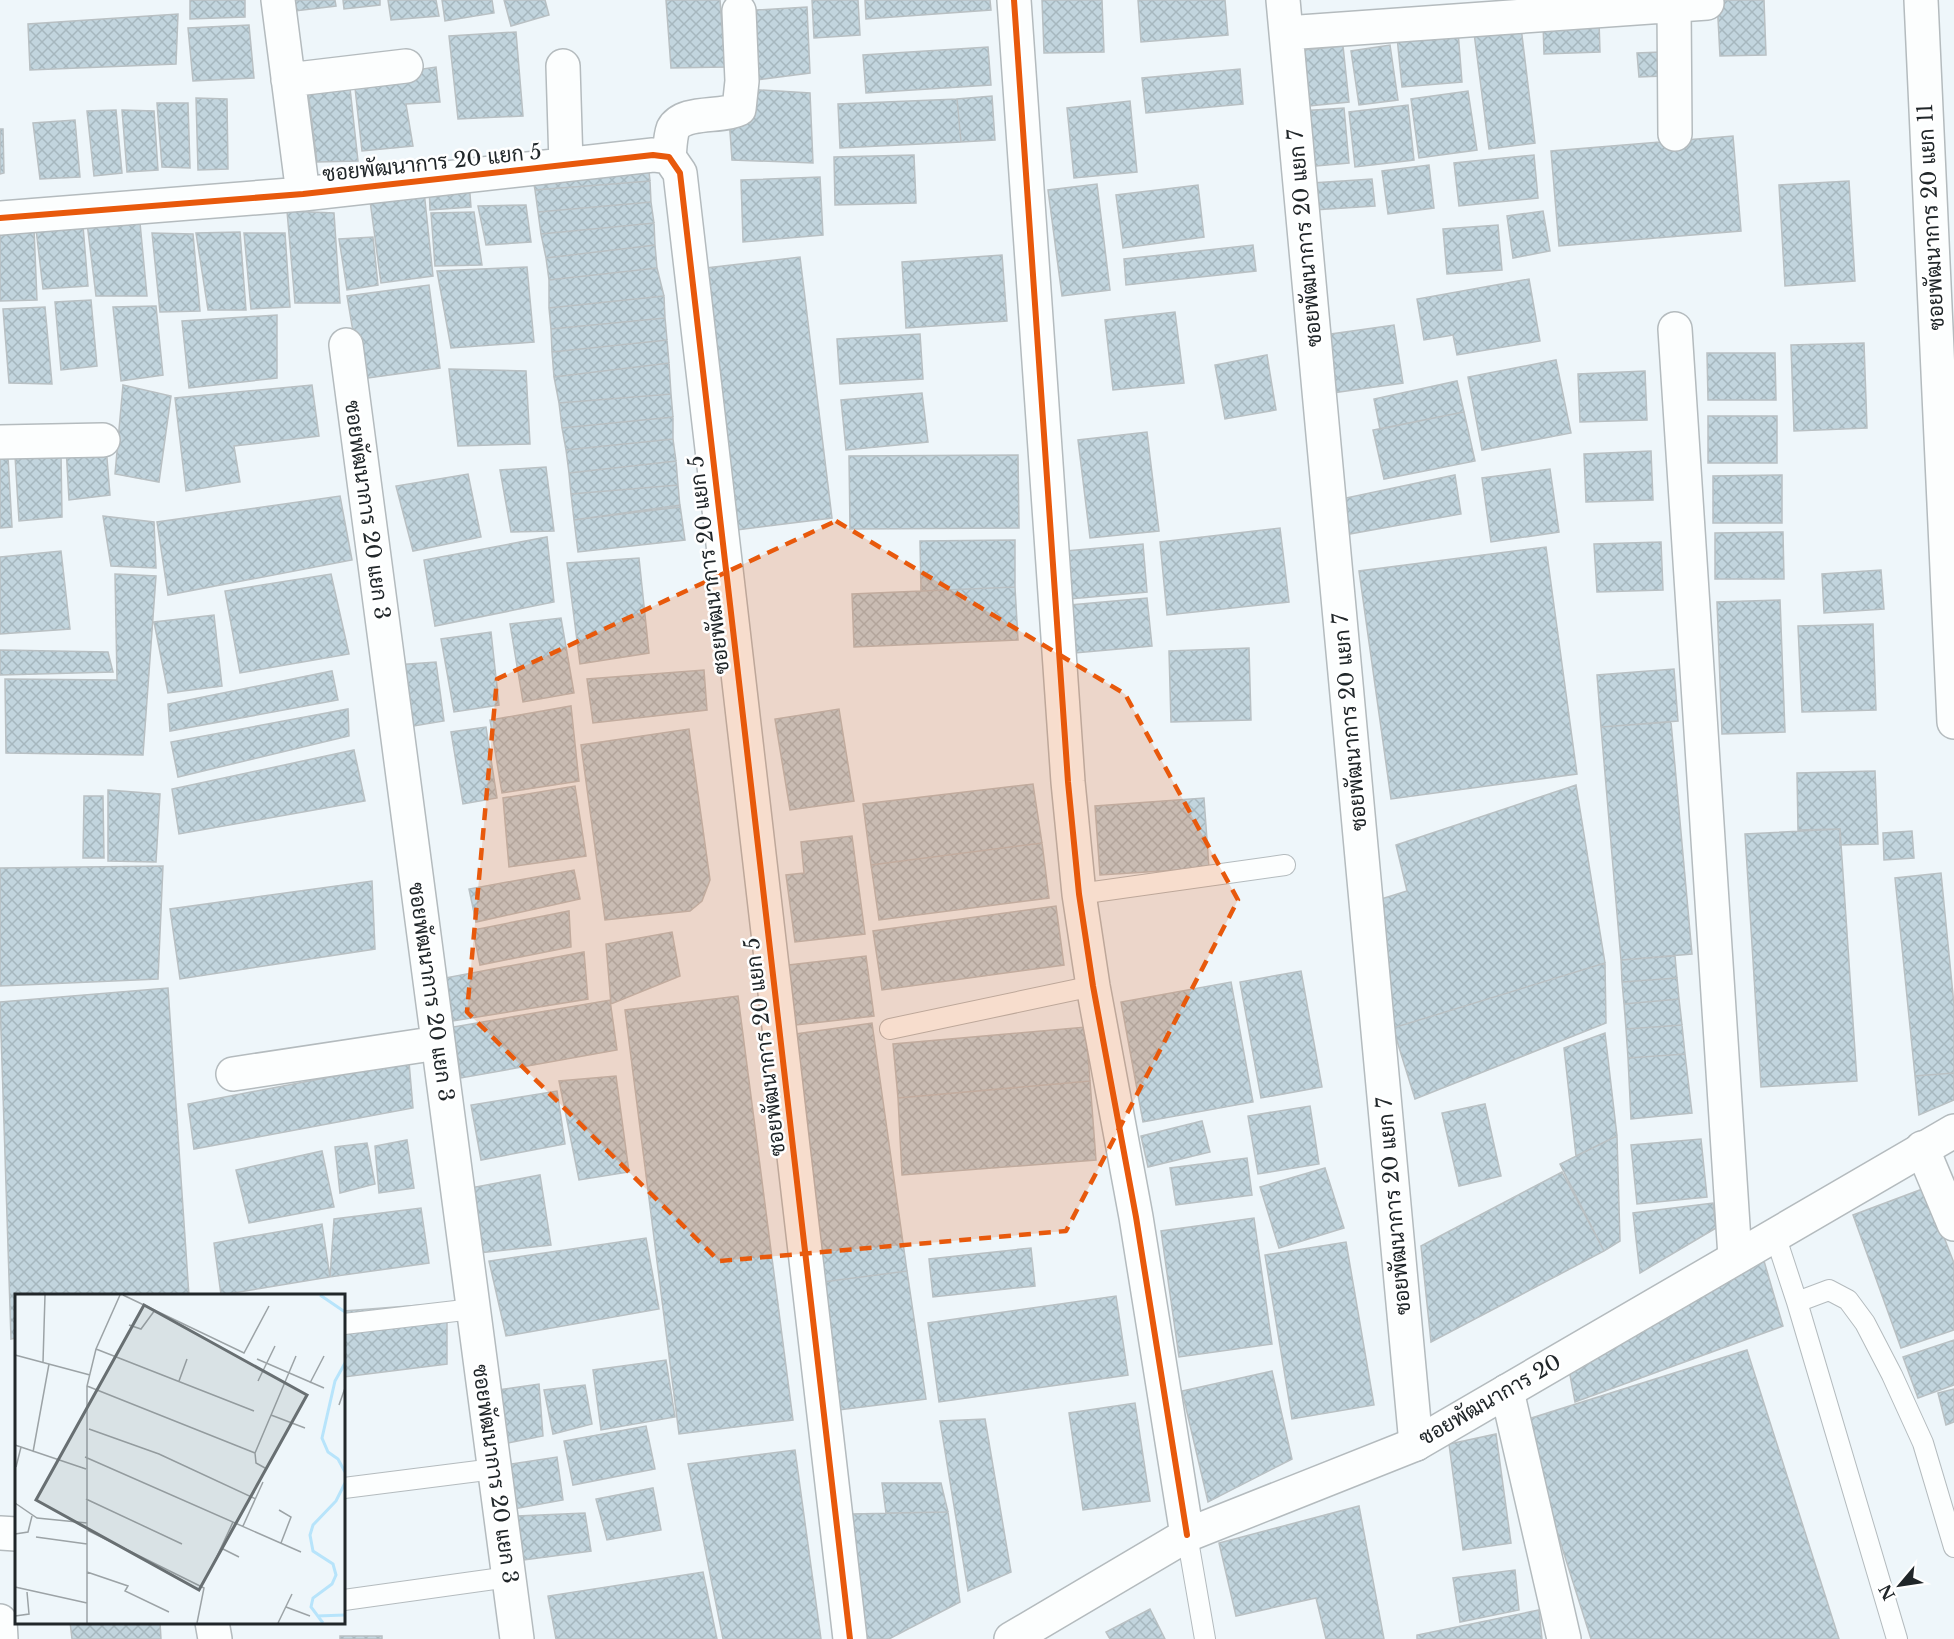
<svg xmlns="http://www.w3.org/2000/svg" width="1954" height="1639" font-family="'Libre Baskerville',Sarabun,serif">
<style>
.building{fill:url(#building-cross-hatch);stroke:#b9c0c3;stroke-width:1.5}
.lines{fill:none;stroke-linecap:round;stroke-linejoin:round}
.lane-casing{stroke:#b4bbbe;stroke-width:22}
.street-casing{stroke:#b4bbbe;stroke-width:36}
.secondary-casing{stroke:#b4bbbe;stroke-width:36}
.lane{stroke:#fcfefe;stroke-width:20}
.street{stroke:#fcfefe;stroke-width:33}
.secondary{stroke:#fcfefe;stroke-width:33}
.cycleway-casing{stroke:#fff;stroke-width:10}
.cycleway{stroke:#e8590c;stroke-width:6}
.marked{fill:#e8590c;fill-opacity:0.2;stroke:#e8590c;stroke-width:4.5;stroke-dasharray:12 8;stroke-linejoin:round}
.labels{text-anchor:middle;dominant-baseline:central;stroke-width:5;stroke-linejoin:round;paint-order:stroke}
.street-label{font-size:21px;fill:#202629;stroke:#fff}
.inset-river{fill:none;stroke:#b7e4fb;stroke-width:3}
.inset-road{fill:none;stroke:#9ca3a6;stroke-width:1.5}
.view{fill:#686f72;fill-opacity:0.15;stroke:#686f72;stroke-width:3}
.inset-edge{fill:none;stroke:#202629;stroke-width:3}
</style>
<defs>
<pattern id="building-cross-hatch" width="8" height="8" patternUnits="userSpaceOnUse" patternTransform="scale(1.5)"><rect width="8" height="8" fill="#c2d5de"/><path d="M0 0l8 8M0 8l8-8" fill="none" stroke="#a6b7be"/></pattern>
</defs>
<rect width="100%" height="100%" fill="#eef6fa"/>
<path class="building" d="M190,0H245V17L190,19Z
M294,0H335L336,6L295,11Z
M343,0H380V5L344,9Z
M388,0H436L439,16L391,20Z
M442,0H492L494,13L445,21Z
M504,0H545L549,15L511,26Z
M666,0H720L725,67L671,68Z
M812,0H858L860,35L814,38Z
M865,0H990L991,10L866,19Z
M1042,0H1102L1104,52L1044,53Z
M1138,0H1225L1228,35L1141,42Z
M1717,0H1764L1766,55L1720,56Z
M807,7L810,73L749,81L739,11Z
M178,14L176,64L30,70L28,24Z
M1599,21L1600,52L1544,54L1543,23Z
M249,25L254,78L193,81L188,28Z
M1521,27L1535,143L1489,149L1474,33Z
M1458,31L1462,82L1402,87L1397,37Z
M516,32L523,116L458,119L449,36Z
M1390,45L1398,100L1359,105L1351,51Z
M1343,46L1349,102L1299,107L1293,51Z
M988,47L991,85L866,93L863,55Z
M1661,52L1663,76L1639,77L1637,53Z
M436,67L440,102L406,104L413,146L362,151L354,79Z
M1240,69L1243,104L1146,113L1142,78Z
M349,79L358,161L317,162L307,83Z
M745,89L810,93L813,163L732,160L729,118Z
M1468,91L1477,150L1419,158L1411,99Z
M992,96L995,140L961,142L957,99Z
M196,98L227,99L228,169L198,170Z
M957,99L961,142L840,148L838,104Z
M1130,101L1137,172L1074,178L1067,108Z
M157,103H188L190,168L162,167Z
M1408,105L1414,160L1355,167L1349,112Z
M1344,108L1349,163L1305,167L1300,111Z
M116,110L122,173L94,176L87,111Z
M122,110L154,111L158,170L127,172Z
M75,120L80,177L40,179L33,123Z
M0,129H3L4,173L0,174Z
M1733,136L1741,231L1559,246L1551,151Z
M914,155L916,203L835,205L834,157Z
M1534,155L1538,198L1459,206L1454,163Z
M648,162L650,181L535,190L532,174Z
M1429,165L1434,208L1388,214L1382,171Z
M820,177L823,235L743,242L741,180Z
M1372,179L1375,206L1314,210L1312,183Z
M650,181L651,202L538,212L535,190Z
M1849,181L1855,281L1785,286L1779,185Z
M469,182L471,207L430,210L429,184Z
M1097,184L1110,290L1062,296L1048,190Z
M1198,185L1204,237L1123,248L1116,195Z
M424,191L433,276L381,283L369,193Z
M651,202L654,223L541,234L538,212Z
M526,205L531,242L486,245L478,206Z
M287,211L334,213L340,303H295Z
M1543,211L1550,251L1513,258L1507,216Z
M474,212L482,265L435,266L431,213Z
M87,223H140L147,296H96Z
M654,223L655,245L546,258L541,234Z
M1498,225L1502,270L1447,274L1443,229Z
M83,226L88,286L43,289L36,229Z
M34,229L37,300L0,301V230Z
M240,232L246,310H208L196,233Z
M152,233L193,234L200,311L160,312Z
M244,233H285L290,307L251,309Z
M373,237L378,285L347,290L339,239Z
M655,245L657,268L549,280L546,258Z
M1253,245L1256,271L1126,285L1124,259Z
M1002,255L1007,321L906,328L902,262Z
M800,257L832,518L737,530L706,268Z
M527,267L534,342L451,348L437,271Z
M657,268L664,296L549,308V280Z
M1529,279L1540,341L1457,355L1453,335L1424,340L1417,299Z
M429,285L440,368L361,379L347,296Z
M664,296L665,318L551,329L549,308Z
M91,300L97,366L61,370L55,302Z
M156,306L163,375L121,381L113,307Z
M45,307L52,384L9,383L3,309Z
M1175,312L1184,383L1113,390L1105,320Z
M277,315V378L189,388L182,321Z
M665,318L667,340L552,352L551,329Z
M1394,325L1403,383L1333,393L1324,335Z
M920,334L923,379L840,384L837,339Z
M667,340L669,363L554,377L552,352Z
M1864,343L1867,428L1794,431L1791,345Z
M1707,353H1775L1776,400H1708Z
M1267,355L1276,410L1225,419L1215,365Z
M1556,360L1571,433L1482,450L1468,377Z
M669,363L671,394L559,403L554,377Z
M449,369L526,371L530,444L458,446Z
M1645,371L1647,420L1580,422L1578,374Z
M1457,381L1464,412L1380,429L1374,399Z
M123,385L171,396L159,482L115,474Z
M312,385L319,436L234,446L240,482L186,491L175,398Z
M922,393L928,442L846,450L841,400Z
M671,394L673,417L562,428L559,403Z
M1464,412L1475,461L1384,479L1373,430Z
M1708,416H1777V463H1708Z
M673,417V439L566,450L562,428Z
M1147,432L1159,531L1090,538L1078,440Z
M673,439L676,461L569,473L566,450Z
M106,446L110,495L69,500L66,447Z
M1651,451L1653,500L1586,502L1584,454Z
M61,454L62,517L19,521L15,456Z
M1018,455L1019,528L850,529L849,456Z
M0,457H8L12,527L0,528Z
M676,461L678,485L571,494L569,473Z
M546,467L554,531L511,532L500,470Z
M1550,469L1559,532L1491,542L1482,478Z
M468,474L481,537L413,551L396,486Z
M1455,475L1461,514L1344,535L1341,499Z
M1782,475V523H1713V476Z
M678,485L680,507L574,520L571,494Z
M340,496L352,560L168,595L157,522Z
M680,505L685,540L578,552L574,520Z
M103,516L154,522L156,568L111,566Z
M1280,528L1289,602L1167,615L1160,542Z
M1783,532L1784,579H1715V533Z
M547,537L554,602L435,626L424,560Z
M1015,540V587L921,591L920,541Z
M1661,542L1663,590L1597,592L1594,544Z
M1143,544L1147,592L1070,599L1066,551Z
M1546,547L1577,774L1391,799L1359,571Z
M61,551L70,629L0,634V557Z
M639,558L649,653L580,664L567,563Z
M1881,570L1884,609L1824,613L1822,574Z
M115,574L156,576L143,755L6,753L5,679L117,680Z
M331,574L349,654L240,673L225,591Z
M1015,587L1018,640L854,647L852,594Z
M1147,598L1152,646L1075,653L1070,605Z
M1780,600L1785,732L1722,734L1717,602Z
M214,615L222,686L168,693L154,622Z
M561,618L574,693L523,702L510,624Z
M1873,624L1876,710L1802,712L1798,626Z
M491,632L499,705L454,712L441,639Z
M1249,648L1251,720L1171,722L1169,651Z
M0,650L108,652L113,672L0,675Z
M436,662L444,721L408,727L395,665Z
M1674,669L1678,721L1601,727L1597,675Z
M704,670L707,710L593,723L587,679Z
M332,671L338,700L170,731L168,704Z
M571,706L579,781L502,793L490,720Z
M348,709L349,736L178,777L171,742Z
M839,709L854,801L790,810L775,719Z
M1671,722L1692,954L1621,960L1601,727Z
M486,727L497,798L463,804L451,732Z
M689,729L710,880L702,901L690,911L605,920L581,745Z
M354,750L365,801L179,834L172,789Z
M1875,771L1878,844L1840,845V829L1798,830L1797,773Z
M1033,784L1042,843L871,865L863,804Z
M1576,785L1605,963L1393,1028L1381,899L1407,891L1396,845Z
M575,786L586,856L509,867L503,798Z
M108,790L160,794L156,862L108,861Z
M84,796H103L104,858H83Z
M1204,798L1209,868L1100,875L1095,806Z
M1840,829L1857,1081L1761,1087L1745,834Z
M1912,831L1914,858L1884,860L1883,833Z
M852,836L865,934L795,942L786,875L804,873L801,842Z
M1042,843L1049,898L879,920L871,865Z
M163,866L158,979L0,986V868Z
M574,870L580,899L476,922L469,889Z
M1941,873L1954,1005V1073L1915,1076L1895,878Z
M372,881L375,949L180,979L170,909Z
M1056,906L1064,965L882,990L873,931Z
M569,911L571,947L480,965L473,930Z
M672,932L680,976L611,1004L606,944Z
M584,952L588,999L453,1021L445,978Z
M866,956L874,1016L796,1025L789,965Z
M1675,956L1677,978L1622,982L1621,960Z
M1605,963L1606,1023L1415,1099L1393,1028Z
M1301,971L1322,1087L1261,1098L1240,982Z
M1677,978L1679,999L1624,1004L1622,982Z
M1231,982L1253,1102L1143,1122L1121,1002Z
M168,988L189,1296H16V1338L11,1339L0,1002Z
M738,996L793,1420L679,1434L625,1010Z
M1679,999L1682,1025L1626,1029L1624,1004Z
M610,1000L617,1050L461,1078L453,1027Z
M872,1023L907,1271L823,1282L789,1035Z
M1682,1025L1685,1054L1628,1058L1626,1029Z
M1086,1027L1090,1081L898,1098L893,1044Z
M1605,1033L1617,1136L1576,1156L1564,1048Z
M1685,1054L1692,1113L1631,1119L1628,1058Z
M409,1062L413,1108L194,1149L188,1104Z
M1954,1073V1100L1919,1115L1915,1076Z
M616,1076L629,1172L579,1180L559,1081Z
M1090,1081L1096,1160L902,1175L898,1098Z
M557,1091L565,1144L481,1160L471,1105Z
M1485,1104L1501,1176L1459,1186L1442,1113Z
M1310,1106L1319,1164L1258,1174L1248,1116Z
M1202,1121L1210,1152L1148,1167L1141,1136Z
M1617,1136L1620,1241L1604,1251L1560,1164Z
M1701,1139L1707,1197L1637,1204L1631,1145Z
M407,1140L414,1188L379,1193L375,1146Z
M367,1143L375,1184L340,1193L335,1147Z
M322,1151L334,1207L249,1223L236,1170Z
M1247,1158L1252,1195L1176,1205L1170,1168Z
M1325,1168L1344,1228L1279,1248L1260,1187Z
M1562,1172L1604,1251L1431,1342L1421,1246Z
M540,1175L551,1245L479,1253L470,1188Z
M1925,1188L1954,1263V1330L1901,1348L1853,1215Z
M1713,1203L1716,1228L1640,1273L1633,1213Z
M421,1208L429,1263L330,1277L334,1219Z
M1254,1218L1272,1344L1179,1357L1161,1231Z
M322,1224L330,1277L221,1295L214,1243Z
M646,1238L659,1309L506,1336L489,1261Z
M1346,1242L1374,1405L1292,1419L1265,1255Z
M1031,1248L1035,1286L933,1297L929,1259Z
M1764,1261L1783,1326L1575,1402L1569,1370Z
M907,1271L926,1399L839,1410L823,1282Z
M1116,1296L1128,1375L939,1402L928,1323Z
M447,1303V1364L344,1377V1311Z
M1954,1340V1385L1918,1398L1903,1357Z
M1747,1350L1839,1639H1591L1522,1421Z
M666,1360L675,1417L601,1430L593,1370Z
M1272,1371L1292,1459L1208,1502L1182,1391Z
M539,1384L543,1436L503,1444L498,1390Z
M585,1385L592,1424L553,1434L544,1390Z
M1954,1389V1422L1946,1425L1938,1393Z
M1135,1403L1150,1501L1083,1510L1069,1413Z
M985,1419L1011,1572L968,1591L940,1421Z
M646,1426L655,1469L573,1485L564,1441Z
M1496,1434L1511,1543L1463,1550L1449,1444Z
M795,1450L821,1639H723L688,1464Z
M557,1457L563,1500L514,1509L504,1465Z
M882,1483H941L948,1512L886,1513Z
M653,1488L661,1530L607,1540L596,1499Z
M1359,1506L1384,1639H1326L1316,1598L1236,1616L1219,1543Z
M948,1512L960,1602L889,1639H867L852,1514Z
M585,1513L591,1551L524,1560L517,1516Z
M1515,1570L1519,1610L1460,1622L1453,1578Z
M703,1572L717,1639H556L548,1596Z
M1150,1609L1165,1639H1110L1106,1632Z
M1539,1610L1542,1639H1417V1635Z
M70,1622H160L161,1639H72Z
M340,1636H382V1639H340Z"/>
<g class="lines">
<g class="lane-casing">
<path id="lane" d="M1079,894L1285,865
M890,1029L1093,986
M1775,1235L1797,1302L1897,1639
M1797,1302L1829,1290L1848,1300L1865,1323L1892,1375L1923,1443L1954,1547
M344,1324L473,1309
M344,1488L494,1469
M1187,1535L1205,1639
M344,1600L509,1577"/>
</g>
<g class="street-casing">
<path id="street" d="M278,0L303,194
M1014,0L1068,782L1079,894L1093,986L1136,1217L1187,1535
M1283,0L1416,1444
M1921,0L1954,722
M1674,5L1675,134
M1286,33L1707,3
M563,66L566,164
M288,80L406,66
M669,157C670,149 670,137 673,129C683,110 721,118 739,109L742,81L739,11
M0,218L303,194L653,155L669,157L680,173L850,1639
M1675,329L1735,1257
M346,345L517,1639
M0,442L103,440
M233,1074L438,1043
M1922,1148L1954,1224
M1507,1391L1564,1639
M0,1533L16,1534
M0,1621L1,1639
M212,1622L215,1639"/>
</g>
<g class="secondary-casing">
<path id="secondary" d="M1011,1639L1187,1535L1416,1444L1954,1131"/>
</g>
<use href="#lane" class="lane"/>
<use href="#street" class="street"/>
<use href="#secondary" class="secondary"/>
<g class="cycleway-casing">
<path id="cycleway" d="M1014,0L1068,782L1079,894L1093,986L1136,1217L1187,1535
M0,218L303,194L653,155L669,157L680,173L850,1639"/>
</g>
<use href="#cycleway" class="cycleway"/>
</g>
<path class="marked" d="M836,521L1125,694L1238,900L1066,1231L719,1261L467,1012L497,679Z"/>
<g class="labels">
<g class="street-label">
<text transform="translate(432 163) rotate(-6)">ซอยพัฒนาการ 20 แยก 5</text>
<text transform="translate(1931 217) rotate(-93)">ซอยพัฒนาการ 20 แยก 11</text>
<text transform="translate(1305 238) rotate(-95)">ซอยพัฒนาการ 20 แยก 7</text>
<text transform="translate(367 510) rotate(82)">ซอยพัฒนาการ 20 แยก 3</text>
<text transform="translate(709 565) rotate(-97)">ซอยพัฒนาการ 20 แยก 5</text>
<text transform="translate(1350 722) rotate(-95)">ซอยพัฒนาการ 20 แยก 7</text>
<text transform="translate(431 992) rotate(82)">ซอยพัฒนาการ 20 แยก 3</text>
<text transform="translate(765 1047) rotate(-97)">ซอยพัฒนาการ 20 แยก 5</text>
<text transform="translate(1394 1206) rotate(-95)">ซอยพัฒนาการ 20 แยก 7</text>
<text transform="translate(1490 1400) rotate(-30)">ซอยพัฒนาการ 20</text>
<text transform="translate(495 1474) rotate(82)">ซอยพัฒนาการ 20 แยก 3</text>
</g>
</g>
<g transform="translate(15 1294)">
<rect width="330" height="330" fill="#eef6fa"/>
<path class="inset-river" d="M305,1L330,18M330,69L320,87L307,144L313,158L323,165L330,178M302,322L330,321M308,329L296,313L298,304L317,290L321,281L318,270L298,257L295,241L298,231L321,207L330,189"/>
<path class="inset-road" d="M108,1L229,59L254,12M114,31L126,35L140,16M81,55L239,117M0,61L75,81M242,65L309,94M28,68L30,1M164,87L172,65M243,87L260,52M295,89L309,62M72,92L240,159M324,111L330,94M256,121L290,134M74,135L144,160L241,205M0,151L71,175M18,158L34,70M240,159L281,62M240,159L241,169L250,174M70,163L286,258M1,173L6,153M71,205L167,250M0,209L22,224L72,229M264,216L276,223L266,249M228,232L248,188M72,236L189,294L182,329M0,240L13,238L17,222M21,243L72,250M206,254L224,263M198,271L218,228M72,278L113,292L110,297L154,318M0,293L72,309M271,313L295,322M0,322L14,320L12,298M72,329V92L81,55L105,1M263,329L277,300"/>
<path class="view" d="M129,11L292,101L184,296L21,206Z"/>
<rect width="330" height="330" class="inset-edge"/>
</g>
<g transform="translate(1900 1585) rotate(241)" stroke="#ffffff" stroke-width="4.5" paint-order="stroke">
<path d="M0-4.5L10 22L0 15L-10 22Z" fill="#202629"/>
<text y="-9" font-size="16" font-weight="bold" text-anchor="middle" fill="#202629">N</text>
</g>
</svg>
